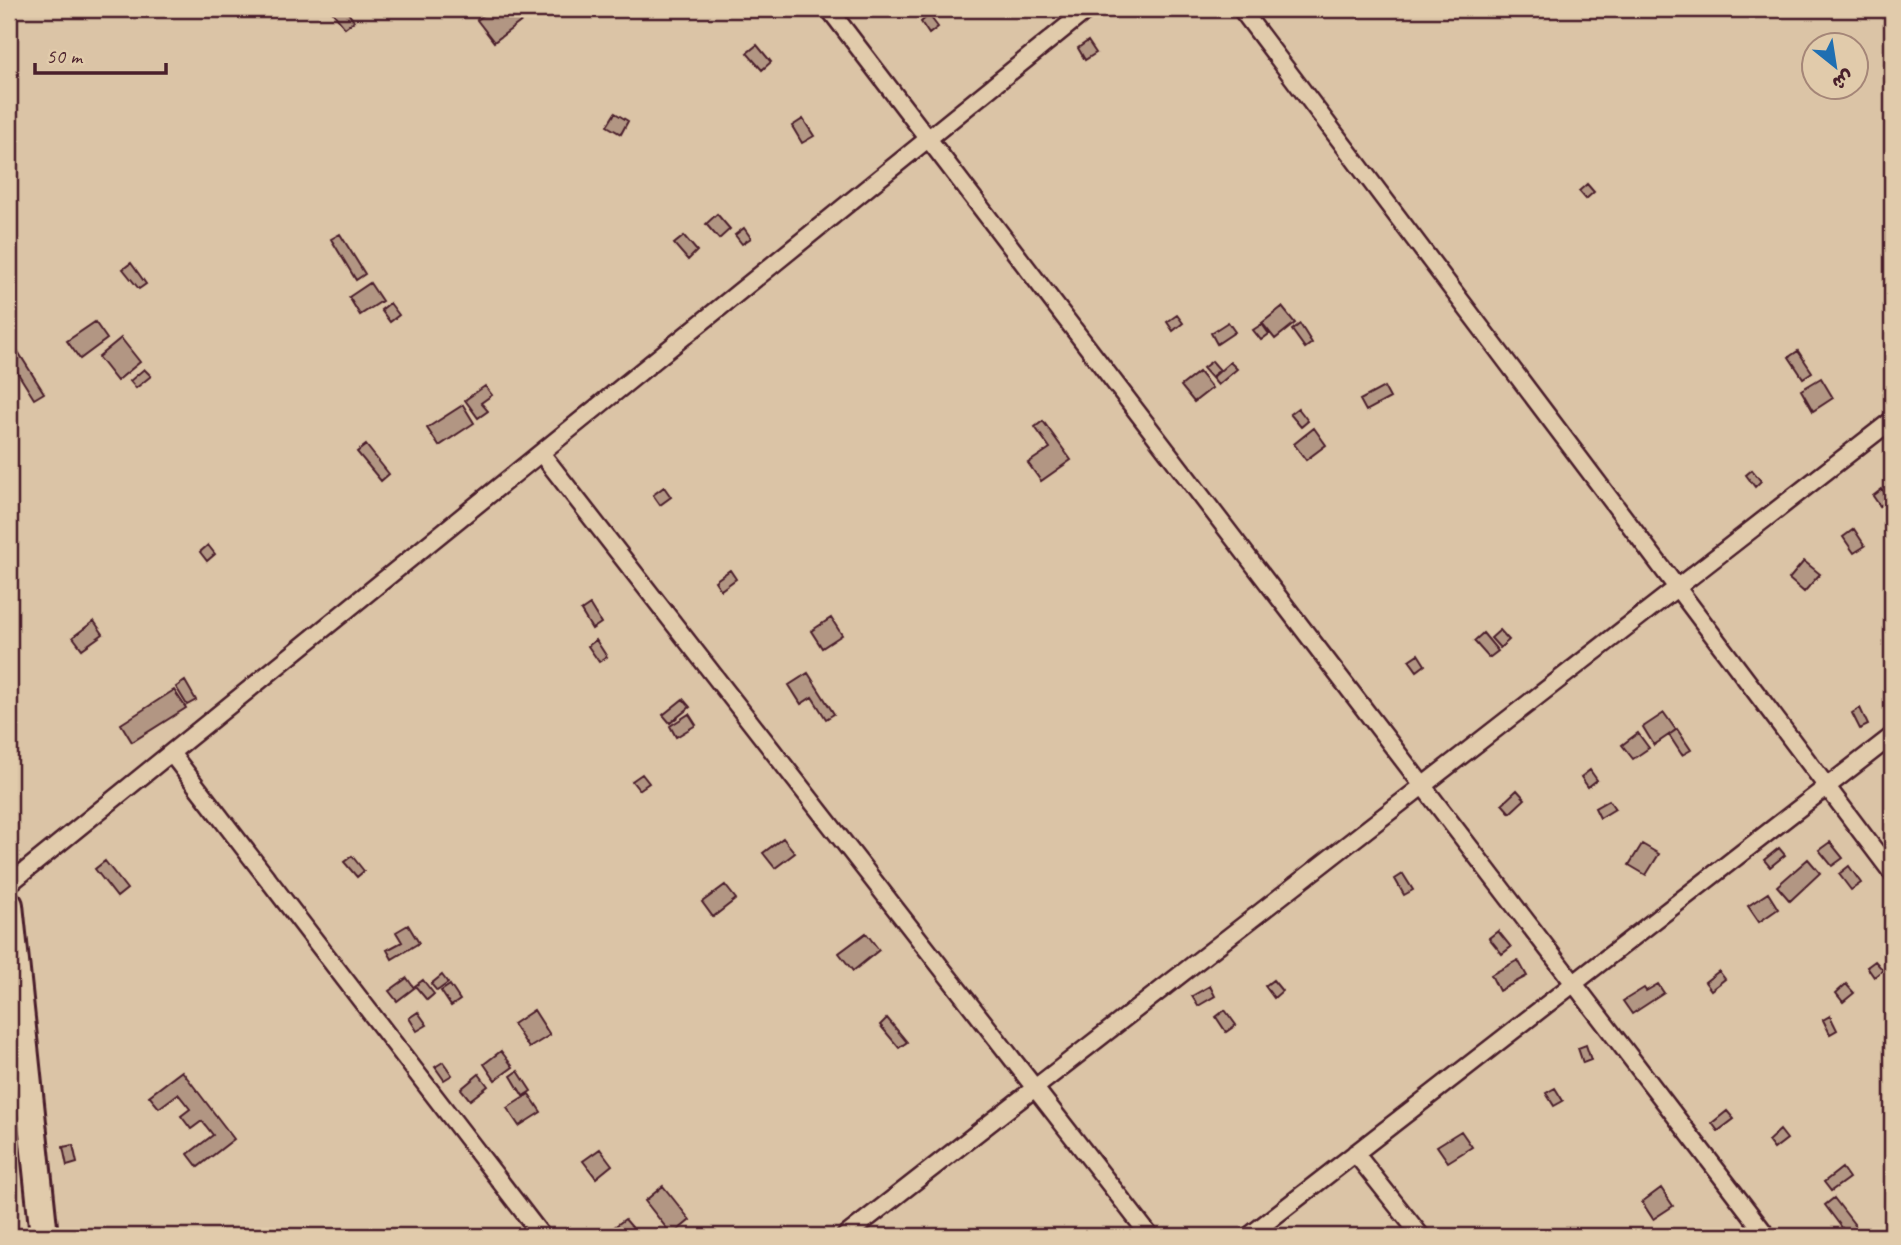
<svg xmlns="http://www.w3.org/2000/svg" width="1901" height="1245" font-family="Caveat,'Playpen Sans Arabic',sans-serif">
<style>
.building{fill:#b29683;stroke:#4a1f2b;stroke-width:2}
.lines{fill:none;stroke-linecap:round;stroke-linejoin:round}
.street-casing{stroke:#4a1f2b;stroke-width:21}
.primary-casing{stroke:#4a1f2b;stroke-width:32}
.street{stroke:#e1cbab;stroke-width:16}
.primary{stroke:#e1cbab;stroke-width:26}
</style>
<rect width="100%" height="100%" fill="#dbc4a6"/>
<filter id="ink" filterUnits="userSpaceOnUse"><feTurbulence type="fractalNoise" baseFrequency=".0143" numOctaves="2"/><feDisplacementMap in="SourceGraphic" scale="14" xChannelSelector="R" yChannelSelector="G"/><feConvolveMatrix kernelMatrix="1 2 1 2 8 2 1 2 1" color-interpolation-filters="sRGB"/></filter>
<g filter="url(#ink)">
<path class="building" d="M330,9H345L354,21L345,28Z
M492,9H528L531,14L494,42L477,20Z
M929,15L938,27L929,34L921,22Z
M1088,41L1096,53L1085,60L1078,48Z
M757,45L771,62L762,70L747,53Z
M615,113L628,121L621,134L607,126Z
M803,119L814,136L802,143L792,126Z
M1587,184L1594,192L1586,199L1579,191Z
M717,214L730,229L719,239L706,224Z
M744,228L751,238L742,244L735,235Z
M340,234L365,274L356,280L331,239Z
M684,236L697,251L688,260L674,244Z
M131,263L146,284L139,289L123,269Z
M370,283L382,301L360,315L349,297Z
M390,303L399,315L390,322L381,310Z
M1282,307L1295,323L1275,339L1262,323Z
M1177,315L1183,323L1173,331L1167,322Z
M95,322L107,339L80,359L67,341Z
M1228,322L1235,332L1217,344L1211,333Z
M1262,324L1269,334L1261,340L1253,330Z
M1300,324L1312,343L1305,348L1292,330Z
M121,338L140,362L117,381L98,357Z
M17,350L44,393L34,399L9,359V355Z
M1798,351L1812,372L1803,378L1789,357Z
M1212,361L1220,370L1211,377L1203,368Z
M1230,362L1237,369L1218,385L1212,378Z
M144,369L151,376L136,388L130,381Z
M1199,372L1212,388L1194,402L1181,386Z
M1821,378L1833,398L1813,411L1801,390Z
M485,386L492,395L481,403L488,411L478,418L465,400Z
M1384,387L1390,398L1366,411L1360,400Z
M463,405L474,423L439,446L427,428Z
M1298,408L1308,421L1301,427L1290,414Z
M1043,421L1071,460L1041,481L1028,463L1050,448L1035,427Z
M1314,428L1326,445L1306,460L1294,444Z
M366,445L389,474L381,481L357,452Z
M1752,470L1761,481L1755,487L1746,475Z
M664,487L671,497L660,505L653,495Z
M1882,489L1889,499L1880,506L1873,496Z
M1854,529L1865,546L1854,553L1843,537Z
M208,545L215,554L207,561L200,552Z
M1804,561L1820,574L1804,592L1789,579Z
M730,570L736,579L721,590L715,581Z
M590,605L601,623L592,629L581,611Z
M831,618L842,635L822,648L811,631Z
M94,621L103,634L82,649L73,637Z
M1500,630L1509,640L1500,648L1491,638Z
M1483,633L1498,651L1489,658L1474,641Z
M596,640L607,657L599,662L588,646Z
M1418,654L1425,665L1417,671L1409,660Z
M808,673L834,714L826,719L812,697L801,704L789,685Z
M185,681L196,700L187,705L176,687Z
M174,690L186,708L132,742L121,724Z
M683,699L690,707L670,723L663,715Z
M1860,708L1868,725L1860,729L1852,713Z
M1664,713L1676,730L1654,745L1643,727Z
M689,714L696,725L676,737L670,726Z
M1677,729L1691,750L1682,755L1669,735Z
M1638,733L1649,748L1633,759L1622,745Z
M1590,770L1597,780L1588,787L1581,777Z
M642,774L649,783L639,790L632,781Z
M1517,790L1525,799L1510,813L1502,804Z
M1609,800L1615,809L1600,818L1595,808Z
M783,838L795,853L775,868L763,853Z
M1830,842L1843,858L1832,866L1819,850Z
M1642,844L1659,854L1646,875L1629,865Z
M1779,848L1785,855L1770,867L1764,860Z
M352,856L364,871L357,877L344,862Z
M1808,859L1820,873L1790,901L1777,886Z
M105,861L127,889L117,897L95,869Z
M1849,866L1861,883L1851,890L1839,874Z
M1403,874L1413,890L1404,895L1395,879Z
M725,885L736,899L713,917L702,902Z
M1768,893L1778,909L1759,922L1748,906Z
M408,925L419,943L392,959L387,950L402,942L396,932Z
M1498,931L1511,947L1502,954L1489,938Z
M866,933L879,950L853,971L839,953Z
M1518,960L1527,976L1499,991L1491,975Z
M1875,961L1883,970L1874,977L1867,967Z
M1719,971L1725,979L1711,990L1705,982Z
M442,975L448,983L437,991L431,984Z
M407,978L414,988L397,1001L389,991Z
M423,980L434,994L427,1000L415,986Z
M1273,980L1282,991L1274,998L1265,986Z
M1658,984L1664,993L1632,1014L1623,1001L1644,988L1646,991Z
M1846,984L1854,993L1843,1002L1836,993Z
M450,985L460,1000L451,1006L441,991Z
M1210,986L1215,996L1198,1006L1192,996Z
M534,1010L550,1035L529,1048L513,1024Z
M1225,1010L1236,1025L1226,1032L1216,1017Z
M418,1012L427,1025L417,1031L409,1018Z
M1830,1016L1837,1030L1830,1034L1823,1020Z
M887,1018L907,1042L899,1048L880,1025Z
M1586,1045L1591,1060L1583,1063L1578,1048Z
M501,1051L513,1067L495,1080L484,1064Z
M443,1062L452,1075L444,1080L435,1067Z
M182,1071L234,1139L198,1167L188,1154L213,1135L202,1121L191,1129L181,1116L190,1109L178,1094L159,1108L149,1096Z
M518,1071L531,1091L523,1096L511,1076Z
M479,1074L488,1086L470,1100L461,1089Z
M1555,1088L1563,1101L1554,1106L1546,1093Z
M529,1094L541,1112L519,1126L507,1108Z
M1727,1111L1734,1119L1718,1131L1712,1123Z
M1780,1130L1787,1139L1774,1149L1768,1141Z
M1461,1131L1472,1147L1448,1162L1437,1146Z
M73,1145L77,1163L67,1166L63,1147Z
M600,1149L612,1165L596,1178L583,1161Z
M1842,1168L1849,1178L1831,1191L1824,1182Z
M663,1186L690,1220L672,1235L645,1201Z
M1661,1188L1673,1206L1653,1219L1642,1202Z
M1834,1198L1861,1233L1857,1236H1834L1843,1229L1825,1205Z
M625,1219L632,1227L620,1236L613,1228Z"/>
<g class="lines">
<g class="street-casing">
<path id="street" d="M829,9L1767,1236
M1241,9L1892,873
M541,453L1150,1236
M171,753L542,1236
M9,884L1088,9
M1355,1153L1421,1236
M845,1236L1892,420
M1249,1236L1892,736"/>
</g>
<g class="primary-casing">
<path id="primary" d="M9,905L44,1236"/>
</g>
<use href="#street" class="street"/>
<use href="#primary" class="primary"/>
</g>
</g>
<rect width="1901" height="1245" fill="none" stroke="#e1cbab" stroke-width="35"/>
<rect x="18" y="18" width="1866" height="1210" fill="none" stroke="#4a1f2b" stroke-width="2.5" filter="url(#ink)"/>
<g transform="translate(1835 66) rotate(150)"><circle r="33" fill="#e1cbab" stroke="#a58678" stroke-width="2"/>
<path d="M0-5L12 26L0 18L-12 26Z" fill="#1f6fb2"/>
<text y="-10" font-size="19" font-weight="bold" text-anchor="middle" fill="#4a1f2b">ش</text>
</g>
<path d="M35 63v10h131v-10" fill="none" stroke="#4a1f2b" stroke-width="3.5"/>
<text x="46" y="63" font-size="21" fill="#4a1f2b" stroke="#e1cbab" stroke-width="5" paint-order="stroke">50 m</text>
</svg>
